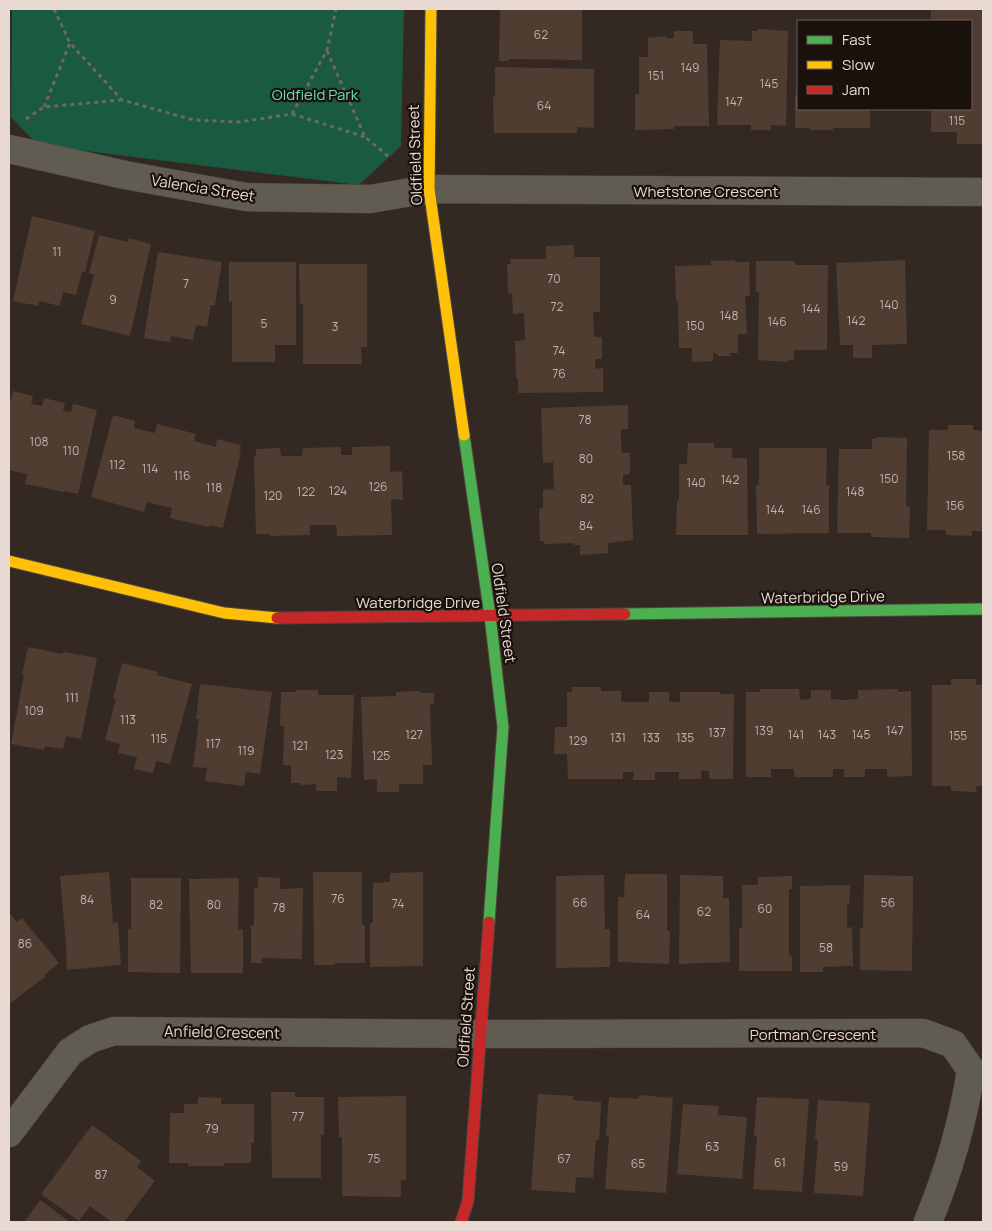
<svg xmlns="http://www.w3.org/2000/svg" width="992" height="1231" font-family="Manrope,sans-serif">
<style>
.green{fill:#195a40}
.building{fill:#503d32}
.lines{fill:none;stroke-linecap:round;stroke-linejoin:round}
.street-casing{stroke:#4f4540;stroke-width:29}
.fast-casing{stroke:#4f4540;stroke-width:13}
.slow-casing{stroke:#4f4540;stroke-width:13}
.jam-casing{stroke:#4f4540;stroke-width:13}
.path{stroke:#6e6860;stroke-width:3;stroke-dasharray:4 4;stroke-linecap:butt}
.street{stroke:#615c52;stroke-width:28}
.fast{stroke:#4caf50;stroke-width:11}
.slow{stroke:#ffc107;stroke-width:11}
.jam{stroke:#c62828;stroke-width:11}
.labels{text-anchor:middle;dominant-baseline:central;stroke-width:4.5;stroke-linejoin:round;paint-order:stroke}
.number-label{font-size:12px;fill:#c2b2ab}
.park-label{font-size:15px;fill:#63e5af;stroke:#1b110c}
.street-label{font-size:15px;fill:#e8d9d3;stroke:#1b110c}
</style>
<rect width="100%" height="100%" fill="#342822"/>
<path class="green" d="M12,9H404L401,146L359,185L38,145L11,117Z"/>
<path class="building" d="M500,9H582V60L509,59V61H499Z
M931,9H983V144H957V132H931V109H971V21H931Z
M758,29L788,31L786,126L771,125V130H751V125H717L720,40L752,41V31H758Z
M674,31H693V44H707L709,126H674V129L635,130V94H639V57H648V38L666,36V38H674Z
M495,67L594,69V128L577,127V133H494L493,97H495Z
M795,95H798V109H870V128H833V130H810V128H795Z
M32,216L95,231L85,272L82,271L76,295L63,292L60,306L39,301L38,306L13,301Z
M99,235L128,242L129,238L151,244L130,336L81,324L94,275L89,273Z
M574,245V257H600V312H593L594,337H602V359H595V369L603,368V392L518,393V378H516L515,341L525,340L524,313L513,314L512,293L508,294L507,264H511L510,259H546V246Z
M158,252L222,262L215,305H211L207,327L196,325L193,340L171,336L170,342L144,338Z
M735,260V262H749L750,296H745L747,334H738V353H730V356H718V354L713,353V361L692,362V348H679L678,301H676L675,266L711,265V261Z
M905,260L907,344L872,345V358H853V345H840L836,263Z
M756,261H795V265H828L827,350H794V360H788V362L758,360L759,292H756Z
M229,262H296V345H275V362H232V301L229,302Z
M299,264H367V347H361L362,364H303V304H300Z
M13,391L33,396L31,404L42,406L44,398L65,403L63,411L71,412L73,404L97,410L78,494L65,491L64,492L25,484L27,474L9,470V398L11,399Z
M628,405V429H621V441L622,453H630V474L623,475V485H631L633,540L608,543V553L580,555V545H574V543L544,544V541H540L539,509L543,508V490L554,489L553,462L543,463L541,408Z
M113,415L135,421L134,428L155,433L157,424L196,434L194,441L216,447L217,439L241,445L239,452H241L223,528L209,525V527L170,518L172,508L147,502L144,512L91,497Z
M948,425H973V430L983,431V531H972V536L946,535V530H927L929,430H948Z
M877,437L907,438L906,506L910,507L909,538L871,537V533H837L839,449H872V439H876Z
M688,443H714V448H732V458H747L748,535H676L677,501H679V464H687Z
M390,446V472L402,471L403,500L391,499L392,535L337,536L336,525H310V535L270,536V534H256L254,457L256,456V449L280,448L281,456H302L303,448L341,447V455H352V447Z
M759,448H827L826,486L829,485V533L757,534L756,485H759Z
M28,647L63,654V652L97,658L81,739L66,736L63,749L45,746L44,750L11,744L24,675H22Z
M122,663L158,672L157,675L192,684L170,764L156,761L153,773L134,769L137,757L118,753L120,744L105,740L116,699H113Z
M951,679H976V685H983V786H976L977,792L951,791V786H932V685H951Z
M200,684L272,692L260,774L246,772L244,786L205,781L207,768L193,767L199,719H196Z
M571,687H601V691H621V702H649V692H669V702H680V692H720V694H734L733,779H709V771H701V779H679V772H655V780H633L634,772H623V779H568L567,754H554L555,727H567V692H572Z
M760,689H799L800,700L811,699V690H831V699L843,700L858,699V690L898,689V692L911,691L912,776L887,777V769H865V777H844V769H833V777H794V769H771V777H746V692H760Z
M296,690H318V695H354L351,778L337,777V791H316V784L300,785V783H291V765H283L284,726H280L281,692H296Z
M420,691V693H434V704H430L432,765H423V784H399V792H377V779L364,780L361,697L396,696V692Z
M109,872L113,923L118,922L121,965L67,970L66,956H67L60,876Z
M313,872H362V925H365V963H335V965H314Z
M423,872V966L370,967V923H373V883L390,882V873Z
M625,874H667V931H670L669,964L618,962V897H624Z
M604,875L605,929H610V967L556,968V876Z
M680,875L723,876V898H729L730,962L679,964Z
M864,875L913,876L912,971L860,970V927L863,928Z
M792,876V889H789V955L792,956V971H739V928H742V885H758V877Z
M258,877L280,878V889L303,888L302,959L262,958V963H251V925L254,926V888H258Z
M131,878H181L180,973L128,972V929L131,930Z
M239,878L238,929L243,930V973H191L189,879Z
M850,885L849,905H847V928L852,927L853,966L823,967V972H800V886Z
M9,913L17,922L22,918L59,963L44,975L45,977L9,1004Z
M271,1092H295V1097H324V1135H321V1178H272Z
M538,1094L573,1096V1100L601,1102L599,1140H596L593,1178L576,1177L575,1193L531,1190Z
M639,1095L673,1098L666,1193L605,1189L609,1137L606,1136L609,1097L639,1099Z
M406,1096V1180H401V1197L342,1196V1137H339L338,1097Z
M198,1097L221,1098V1104H254V1143H251V1163H224V1166H188V1163H169L170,1113H184V1104H198Z
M757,1097L809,1099L802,1192L753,1189L757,1136H754Z
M818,1100L870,1103L863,1196L814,1193L818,1140L815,1139Z
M683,1104L719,1106L718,1115L747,1117L742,1179L677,1174Z
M92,1125L141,1161L137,1167L155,1181L124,1222H112L90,1206L79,1221L41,1194Z
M40,1200L70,1222H24Z"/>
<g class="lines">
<g class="street-casing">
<path id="street" d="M9,149L125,175L246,197L370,199L429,189L983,192
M9,1133L70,1052L90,1039L114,1031L480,1034L923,1033L953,1044L971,1070C963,1123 948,1173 928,1222"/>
</g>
<g class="fast-casing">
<path id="fast" d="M464,435L490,616L503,727L489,922
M625,614L983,609"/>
</g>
<g class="slow-casing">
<path id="slow" d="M431,9L429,189L464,435
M9,561L224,613L277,618"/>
</g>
<g class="jam-casing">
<path id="jam" d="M277,618L625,614
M461,1222L468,1201L489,922"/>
</g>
<path class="path" d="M54,9L70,43L122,100L194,120L240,122L292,114L327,50L336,9
M327,51L365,137L388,156
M44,107L70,43
M292,114L365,137
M26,119L44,107L122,100"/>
<use href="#street" class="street"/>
<use href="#fast" class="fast"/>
<use href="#slow" class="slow"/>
<use href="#jam" class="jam"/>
</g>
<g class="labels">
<g class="number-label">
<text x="541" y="34">62</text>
<text x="690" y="67">149</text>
<text x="656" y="75">151</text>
<text x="769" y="83">145</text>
<text x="734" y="101">147</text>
<text x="544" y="105">64</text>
<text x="957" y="120">115</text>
<text x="57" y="251">11</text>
<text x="554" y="278">70</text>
<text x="186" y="283">7</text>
<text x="113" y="299">9</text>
<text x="889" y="304">140</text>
<text x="557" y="306">72</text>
<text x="811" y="308">144</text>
<text x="729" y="315">148</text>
<text x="856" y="320">142</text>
<text x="777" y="321">146</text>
<text x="264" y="323">5</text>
<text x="695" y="325">150</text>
<text x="335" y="326">3</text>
<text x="559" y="350">74</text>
<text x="559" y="373">76</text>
<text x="585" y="419">78</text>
<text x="39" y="441">108</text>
<text x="71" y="450">110</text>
<text x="956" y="455">158</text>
<text x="586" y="458">80</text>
<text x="117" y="464">112</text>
<text x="150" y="468">114</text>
<text x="182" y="475">116</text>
<text x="889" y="478">150</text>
<text x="730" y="479">142</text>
<text x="696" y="482">140</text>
<text x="378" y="486">126</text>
<text x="214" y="487">118</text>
<text x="338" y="490">124</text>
<text x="306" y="491">122</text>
<text x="855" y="491">148</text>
<text x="273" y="495">120</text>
<text x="587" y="498">82</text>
<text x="955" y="505">156</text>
<text x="775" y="509">144</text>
<text x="811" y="509">146</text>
<text x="586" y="525">84</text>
<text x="72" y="697">111</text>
<text x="34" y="710">109</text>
<text x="128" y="719">113</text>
<text x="764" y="730">139</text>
<text x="895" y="730">147</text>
<text x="717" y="732">137</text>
<text x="414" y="734">127</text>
<text x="796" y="734">141</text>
<text x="827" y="734">143</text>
<text x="861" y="734">145</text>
<text x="958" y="735">155</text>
<text x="618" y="737">131</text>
<text x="651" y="737">133</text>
<text x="685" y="737">135</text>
<text x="159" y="738">115</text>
<text x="578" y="740">129</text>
<text x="213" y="743">117</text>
<text x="300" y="745">121</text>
<text x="246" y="750">119</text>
<text x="334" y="754">123</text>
<text x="381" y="755">125</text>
<text x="338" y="898">76</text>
<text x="87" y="899">84</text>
<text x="580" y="902">66</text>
<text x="888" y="902">56</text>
<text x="398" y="903">74</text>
<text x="156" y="904">82</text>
<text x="214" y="904">80</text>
<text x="279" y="907">78</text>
<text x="765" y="908">60</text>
<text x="704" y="911">62</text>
<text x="643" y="914">64</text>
<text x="25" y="943">86</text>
<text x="826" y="947">58</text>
<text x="298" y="1116">77</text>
<text x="212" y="1128">79</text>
<text x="712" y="1146">63</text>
<text x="374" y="1158">75</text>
<text x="564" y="1158">67</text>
<text x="780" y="1162">61</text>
<text x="638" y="1163">65</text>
<text x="841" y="1166">59</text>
<text x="101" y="1174">87</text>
</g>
<g class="park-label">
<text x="315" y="94">Oldfield Park</text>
</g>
<g class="street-label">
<text transform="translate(415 155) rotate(-92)">Oldfield Street</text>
<text transform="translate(203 188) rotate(9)">Valencia Street</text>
<text x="706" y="191">Whetstone Crescent</text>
<text transform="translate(823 597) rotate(-1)">Waterbridge Drive</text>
<text x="418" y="602">Waterbridge Drive</text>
<text transform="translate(504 613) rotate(82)">Oldfield Street</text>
<text transform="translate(466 1017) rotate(-86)">Oldfield Street</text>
<text transform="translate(222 1032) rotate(1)">Anfield Crescent</text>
<text x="813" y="1034">Portman Crescent</text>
</g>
</g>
<rect width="992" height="1231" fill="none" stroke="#e8d9d3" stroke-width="20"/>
<rect x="797" y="20" width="175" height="90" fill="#1b110c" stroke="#6d615c"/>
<rect x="807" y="36" width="25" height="8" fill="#4caf50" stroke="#6d615c"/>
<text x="842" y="45" font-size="15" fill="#e8d9d3">Fast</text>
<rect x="807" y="61" width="25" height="8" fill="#ffc107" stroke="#6d615c"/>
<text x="842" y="70" font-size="15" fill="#e8d9d3">Slow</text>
<rect x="807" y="86" width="25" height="8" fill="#c62828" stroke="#6d615c"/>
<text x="842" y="95" font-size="15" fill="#e8d9d3">Jam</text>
</svg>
